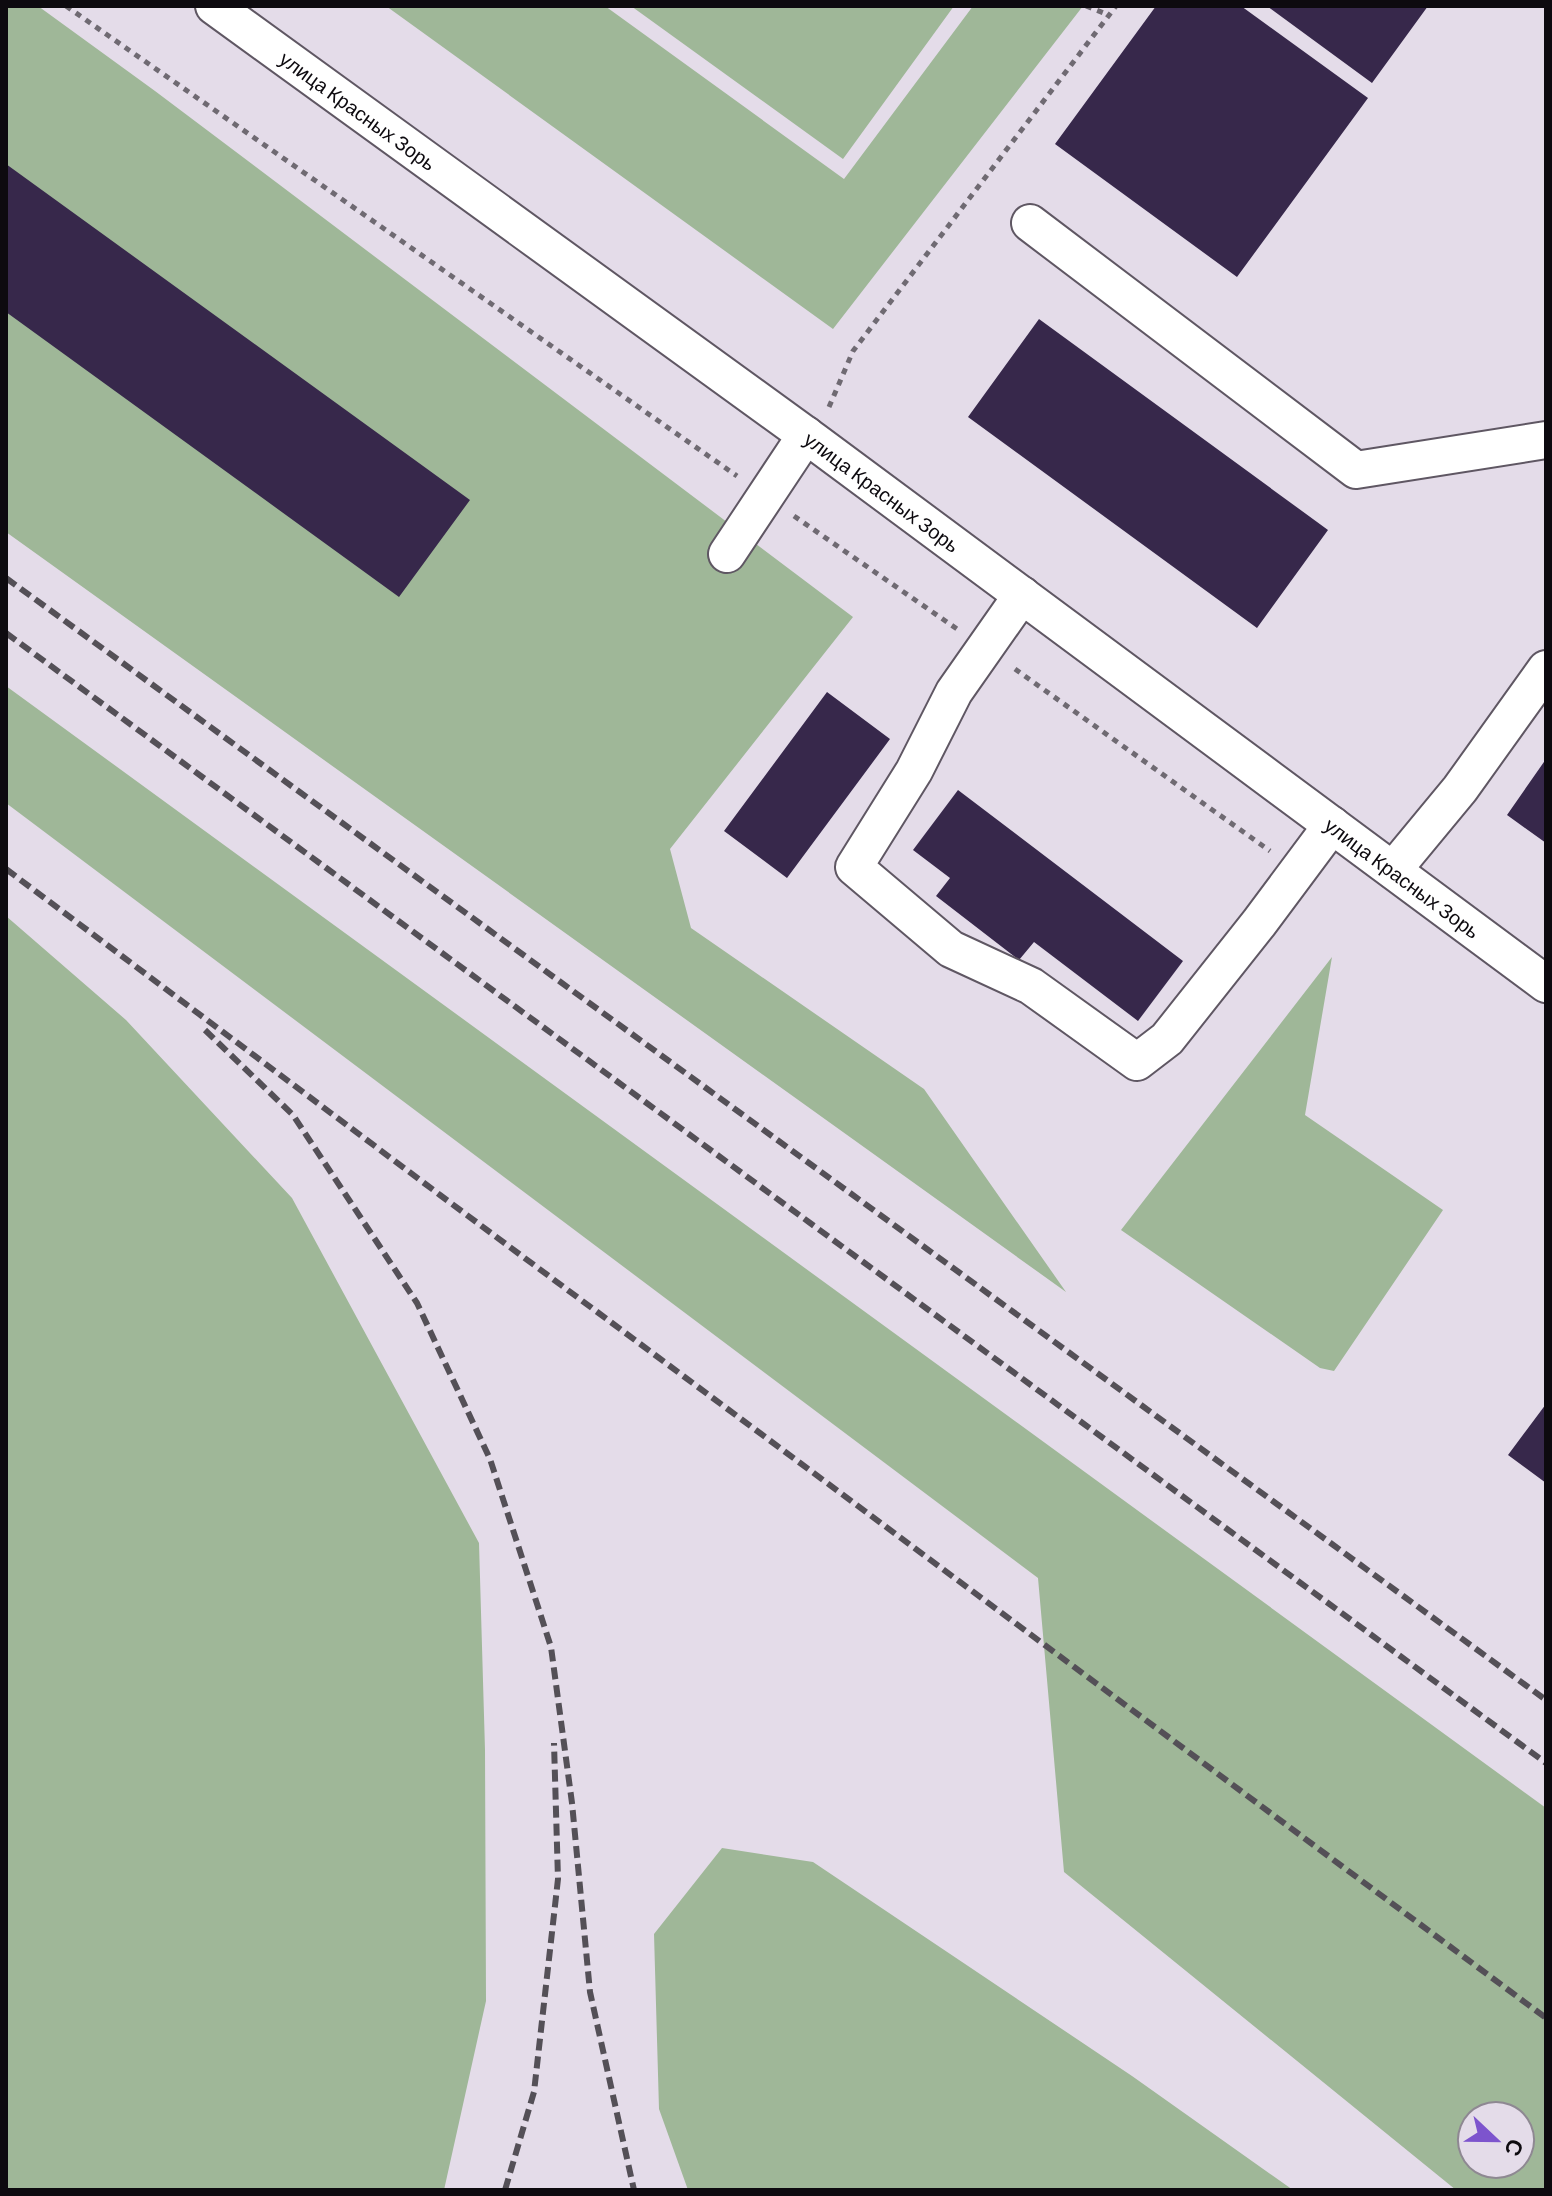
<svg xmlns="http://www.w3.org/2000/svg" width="1552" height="2196" font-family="Barlow,sans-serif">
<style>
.green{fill:#9fb798;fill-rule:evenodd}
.building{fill:#37284b}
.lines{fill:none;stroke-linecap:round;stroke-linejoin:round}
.minor-casing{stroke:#5f5763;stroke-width:40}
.path{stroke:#6f6a72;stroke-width:5;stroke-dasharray:6 6;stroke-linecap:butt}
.minor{stroke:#fff;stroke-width:36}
.rail{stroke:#545057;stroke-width:6;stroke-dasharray:12 6;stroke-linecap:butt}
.labels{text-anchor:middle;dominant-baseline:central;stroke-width:8;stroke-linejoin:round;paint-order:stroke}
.street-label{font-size:20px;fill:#0d0a0f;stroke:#e4dce9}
</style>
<rect width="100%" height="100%" fill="#e4dce9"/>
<path class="green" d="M6,6H38L155,91L853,617L670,849L691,928L924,1089L1066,1292L6,532Z
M386,6H605L844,179L973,6H1083L833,329Z
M631,6H954L843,159Z
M6,686L1546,1808V2190H1456L1064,1872L1038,1578L6,803ZM1520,2116V2164H1472V2116Z
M6,916L126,1020L292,1198L479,1543L485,1750L486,2001L444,2190H6Z
M1332,957L1305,1115L1443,1210L1334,1371L1320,1368L1121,1230Z
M722,1848L813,1862L1132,2076L1293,2190H688L659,2109L654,1934Z"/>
<path class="building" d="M1156,6H1241L1368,98L1237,277L1055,144Z
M1267,6H1428L1372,83Z
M6,164L470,500L399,597L6,312Z
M1039,319L1328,530L1257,628L968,417Z
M827,692L890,739L787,878L724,831Z
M1546,759V843L1507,815Z
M958,790L1183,961L1138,1021L1034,942L1019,960L936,896L950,878L913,850Z
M1546,1404V1483L1508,1455Z"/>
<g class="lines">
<g class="minor-casing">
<g id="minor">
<path id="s1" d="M214,6L814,441L1546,984"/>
<path d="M1030,223L1356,470L1546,440"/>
<path d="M727,554L806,435"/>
<path d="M1022,595L954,692L914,771L854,867L951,949L1031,986L1137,1062L1167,1039L1259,923L1332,825"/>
<path d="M1393,870L1460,789L1546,669"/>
</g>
</g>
<path class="path" d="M66,6L737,476
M1086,6L1109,15
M829,407L853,351L1116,6
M794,516L957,629
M1015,669L1270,851"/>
<use href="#minor" class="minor"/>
<path class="rail" d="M6,578L1546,1700
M6,633L1546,1763
M6,869L440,1195L1546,2018
M205,1030L293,1115L417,1303L490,1459L551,1647L572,1803L590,1992L634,2190
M505,2190L534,2092L558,1879L554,1743"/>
</g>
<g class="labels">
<g class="street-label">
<text stroke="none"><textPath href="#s1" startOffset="178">улица Красных Зорь</textPath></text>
<text stroke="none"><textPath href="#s1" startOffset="826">улица Красных Зорь</textPath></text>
<text stroke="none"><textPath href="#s1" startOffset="1474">улица Красных Зорь</textPath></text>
</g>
</g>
<rect width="1552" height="2196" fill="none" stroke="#0d0a0f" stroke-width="16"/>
<g transform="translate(1496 2140) rotate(112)"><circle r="38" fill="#e4dce9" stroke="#8e8892" stroke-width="2"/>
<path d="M0-6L14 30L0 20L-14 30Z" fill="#7d54cd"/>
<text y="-12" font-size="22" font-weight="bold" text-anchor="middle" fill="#0d0a0f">С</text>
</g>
</svg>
